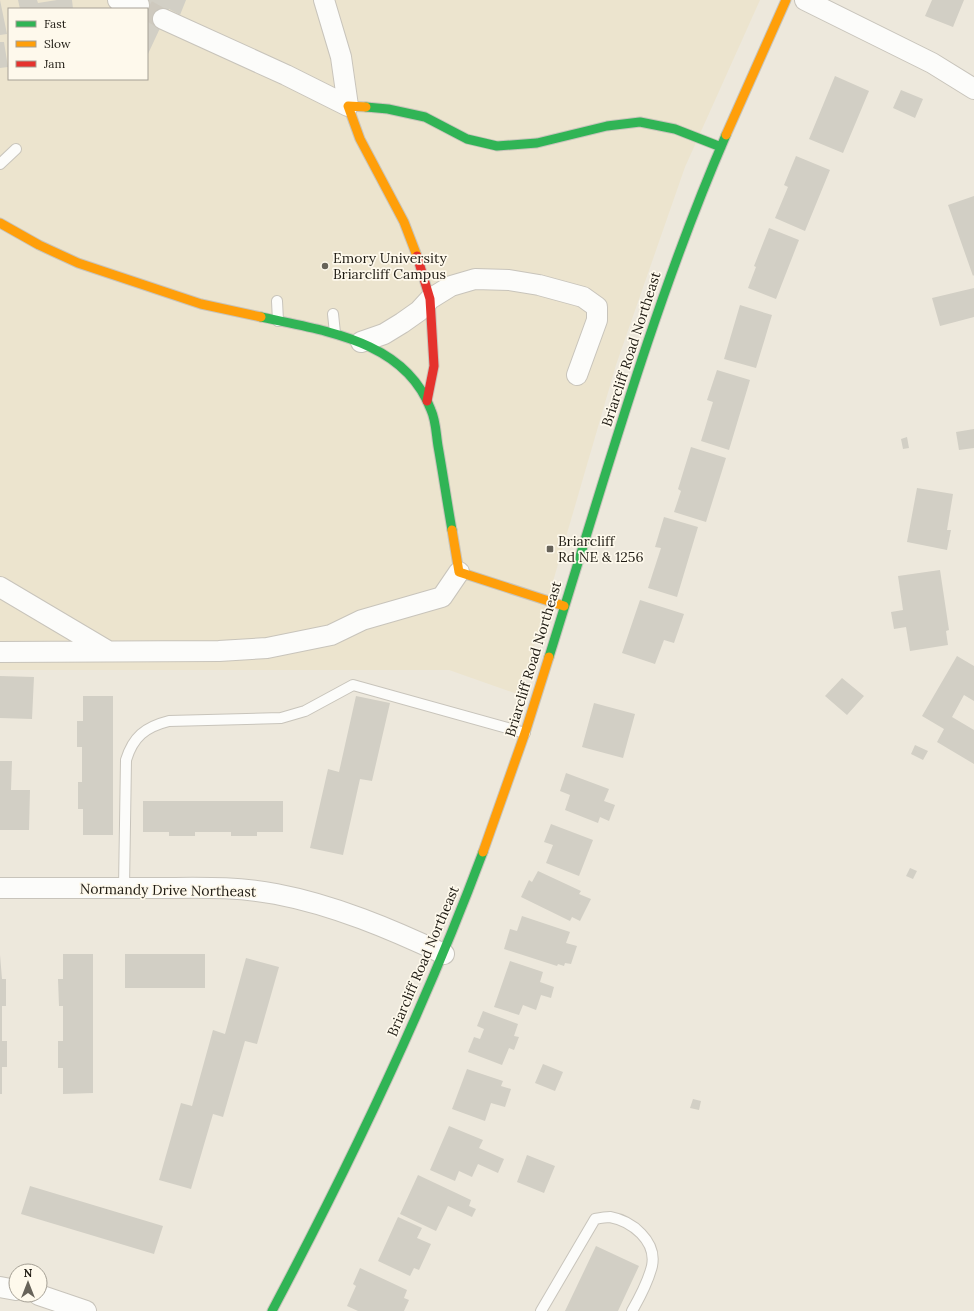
<svg xmlns="http://www.w3.org/2000/svg" width="974" height="1311" font-family="Lora,serif">
<style>
.built{fill:#ece4ce;fill-rule:evenodd}
.building{fill:#d2cfc5}
.lines{fill:none;stroke-linecap:round;stroke-linejoin:round}
.street-tunnel{stroke:#cec9be;stroke-width:20;stroke-dasharray:20 10;stroke-linecap:butt}
.lane-casing{stroke:#c8c4bb;stroke-width:12}
.street-casing{stroke:#c8c4bb;stroke-width:22}
.fast-casing{stroke:#c8c4bb;stroke-width:11}
.slow-casing{stroke:#c8c4bb;stroke-width:11}
.jam-casing{stroke:#c8c4bb;stroke-width:11}
.lane{stroke:#fcfcfa;stroke-width:10}
.street{stroke:#fcfcfa;stroke-width:20}
.fast{stroke:#30b455;stroke-width:9}
.slow{stroke:#ff9f0a;stroke-width:9}
.jam{stroke:#e5322d;stroke-width:9}
.poi-dot{fill:#676359;stroke:#fef9ec;stroke-width:1.5}
.labels{text-anchor:middle;dominant-baseline:central;stroke-width:3.5;stroke-linejoin:round;paint-order:stroke}
.poi-label{font-size:14px;fill:#1f1b13;stroke:#fef9ec;text-anchor:start}
.street-label{font-size:14px;fill:#1f1b13;stroke:#fef9ec}
</style>
<rect width="100%" height="100%" fill="#ede8dc"/>
<path class="built" d="M0,0H760L685,167L616,365L520,695L449,670H0ZM9,9H147V79H9Z"/>
<path class="building" d="M0,0L7,34L0,35Z
M18,0H37L38,3L57,0H72L73,9H20Z
M142,0H186L180,15L169,9L147,56V9Z
M932,0H964L953,27L925,16Z
M0,42H4L8,67L0,68Z
M835,76L869,91L843,153L809,139Z
M901,90L923,99L915,118L893,108Z
M796,156L830,170L805,231L775,218L788,187L784,185Z
M974,196V275L973,276L948,205Z
M769,228L799,240L776,299L748,288L756,267L754,266Z
M974,288V317L940,326L932,298Z
M740,305L772,315L756,368L724,359Z
M717,370L750,380L729,450L701,441L713,402L707,400Z
M974,429V448L959,450L956,432Z
M907,437L909,448L903,449L901,439Z
M691,447L726,458L706,522L674,512L681,491L678,489Z
M917,488L953,494L947,530H951L947,550L907,542Z
M664,517L698,527L677,597L648,588L661,548L655,547Z
M940,570L949,630L946,631L948,645L910,651L906,627L894,629L891,612L903,610L898,576Z
M640,600L684,614L674,643L664,640L655,664L622,653Z
M957,656L974,666V701L964,695L952,717L974,730V764L937,742L944,729L922,716Z
M0,676L34,677L32,719L0,718Z
M842,678L864,696L847,715L825,696Z
M83,696H113V835H83V809H78V782H82V747H77V721H83Z
M356,696L390,703L372,781L360,779L343,855L310,848L328,769L339,772Z
M594,703L635,714L623,758L582,747Z
M915,745L928,751L923,760L911,754Z
M0,761H12L11,790H30L29,830H0Z
M566,773L609,789L604,801L615,805L609,821L600,817L598,823L565,810L570,795L560,791Z
M143,801H283V832H257V836H231V832H195V836H169V832H143Z
M551,824L593,840L579,876L546,863L553,845L544,842Z
M910,868L917,871L913,879L906,876Z
M538,871L581,891L579,894L591,899L580,921L572,917L570,921L521,897L529,880L532,882Z
M522,916L570,932L566,943L577,946L571,964L565,963L564,966L558,964L557,966L504,949L510,929L517,931Z
M63,954H93V1093L63,1094V1068H58V1041H63V1006H59L58,979H63Z
M125,954H205V988H125Z
M0,955L2,979H6V1006H2V1041H7V1067H2V1094H0Z
M246,958L279,967L257,1044L245,1041L223,1117L213,1114L191,1189L159,1180L181,1103L192,1106L213,1030L225,1034Z
M510,961L543,972L540,982L554,987L551,998L541,995L536,1010L523,1005L519,1015L494,1007Z
M483,1011L518,1024L514,1036L519,1037L514,1050L509,1048L502,1065L468,1052L474,1037L480,1039L484,1029L477,1026Z
M543,1064L563,1072L555,1091L535,1083Z
M467,1069L503,1081L501,1086L511,1089L505,1107L491,1103L485,1121L452,1109Z
M693,1099L701,1101L699,1110L690,1108Z
M449,1126L483,1140L479,1148L504,1159L498,1173L478,1164L472,1177L459,1171L455,1181L430,1170Z
M527,1155L555,1166L544,1193L517,1182Z
M418,1175L471,1200L469,1206L476,1209L472,1217L448,1206L436,1231L400,1214Z
M30,1186L163,1226L154,1254L21,1214Z
M398,1217L422,1228L417,1238L431,1244L419,1270L414,1268L410,1276L378,1261Z
M596,1246L639,1266L618,1311H565Z
M360,1268L407,1290L404,1298L409,1300L404,1311H358L347,1306L356,1286L353,1284Z"/>
<g class="lines">
<path class="street-tunnel" d="M147,10L163,19"/>
<g class="lane-casing">
<path id="lane" d="M0,164L16,149
M277,301L278,321
M333,314L335,333
M124,888L126,760C133,737 145,727 169,721L281,718L305,711L353,685L525,733
M541,1311L595,1219C600,1218 606,1217 610,1217C632,1221 657,1241 652,1266C648,1282 640,1297 632,1311"/>
</g>
<g class="street-casing">
<path id="street" d="M118,0L139,5
M805,0L932,63L974,89
M163,19L286,75L348,106L341,57L324,0
M361,342L384,334L402,323L419,311L430,299L451,286L475,279L509,280L539,285L583,297L597,307V320L577,375
M0,587L108,651
M0,652L219,651L267,648L331,635L362,620L442,597L459,572
M0,888C52,888 103,888 155,888C195,888 236,886 276,894C334,905 391,929 444,954
M0,1287L16,1290
M39,1295L86,1311"/>
</g>
<g class="fast-casing">
<path id="fast" d="M366,107L388,109L425,117L467,139L497,146L537,143L607,126L640,122L675,129L721,147
M261,317C324,331 405,340 431,410C436,421 436,434 438,446C443,474 447,502 452,530
M549,657C604,481 653,304 726,135
M272,1311C351,1162 424,1010 483,852"/>
</g>
<g class="slow-casing">
<path id="slow" d="M366,107L348,106L360,139L404,222L417,256
M726,135L786,0
M0,223L39,245L78,263L201,304L261,317
M452,530L459,572L564,606
M483,852L525,733L549,657"/>
</g>
<g class="jam-casing">
<path id="jam" d="M417,256L430,299L434,366L427,401"/>
</g>
<use href="#lane" class="lane"/>
<use href="#street" class="street"/>
<use href="#fast" class="fast"/>
<use href="#slow" class="slow"/>
<use href="#jam" class="jam"/>
</g>
<g class="poi-dot">
<circle cx="325" cy="266" r="4"/>
<rect x="546" y="545" width="8" height="8" rx="2"/>
</g>
<g class="labels">
<g class="poi-label">
<text x="333" y="258">Emory University<tspan x="333" dy="16">Briarcliff Campus</tspan></text>
<text x="558" y="541">Briarcliff<tspan x="558" dy="16">Rd NE &amp; 1256</tspan></text>
</g>
<g class="street-label">
<text transform="translate(631 349) rotate(-72)">Briarcliff Road Northeast</text>
<text transform="translate(533 659) rotate(-73)">Briarcliff Road Northeast</text>
<text transform="translate(168 890) rotate(1)">Normandy Drive Northeast</text>
<text transform="translate(423 961) rotate(-67)">Briarcliff Road Northeast</text>
</g>
</g>
<rect x="8" y="8" width="140" height="72" fill="#fef9ec" stroke="#a5a095"/>
<rect x="16" y="21" width="20" height="6" fill="#30b455" stroke="#a5a095"/>
<text x="44" y="28" font-size="12" fill="#1f1b13">Fast</text>
<rect x="16" y="41" width="20" height="6" fill="#ff9f0a" stroke="#a5a095"/>
<text x="44" y="48" font-size="12" fill="#1f1b13">Slow</text>
<rect x="16" y="61" width="20" height="6" fill="#e5322d" stroke="#a5a095"/>
<text x="44" y="68" font-size="12" fill="#1f1b13">Jam</text>
<g transform="translate(28 1283)"><circle r="19" fill="#fef9ec" stroke="#a5a095"/>
<path d="M0-3L7 15L0 10L-7 15Z" fill="#676359"/>
<text y="-6" font-size="11" font-weight="bold" text-anchor="middle" fill="#1f1b13">N</text>
</g>
</svg>
